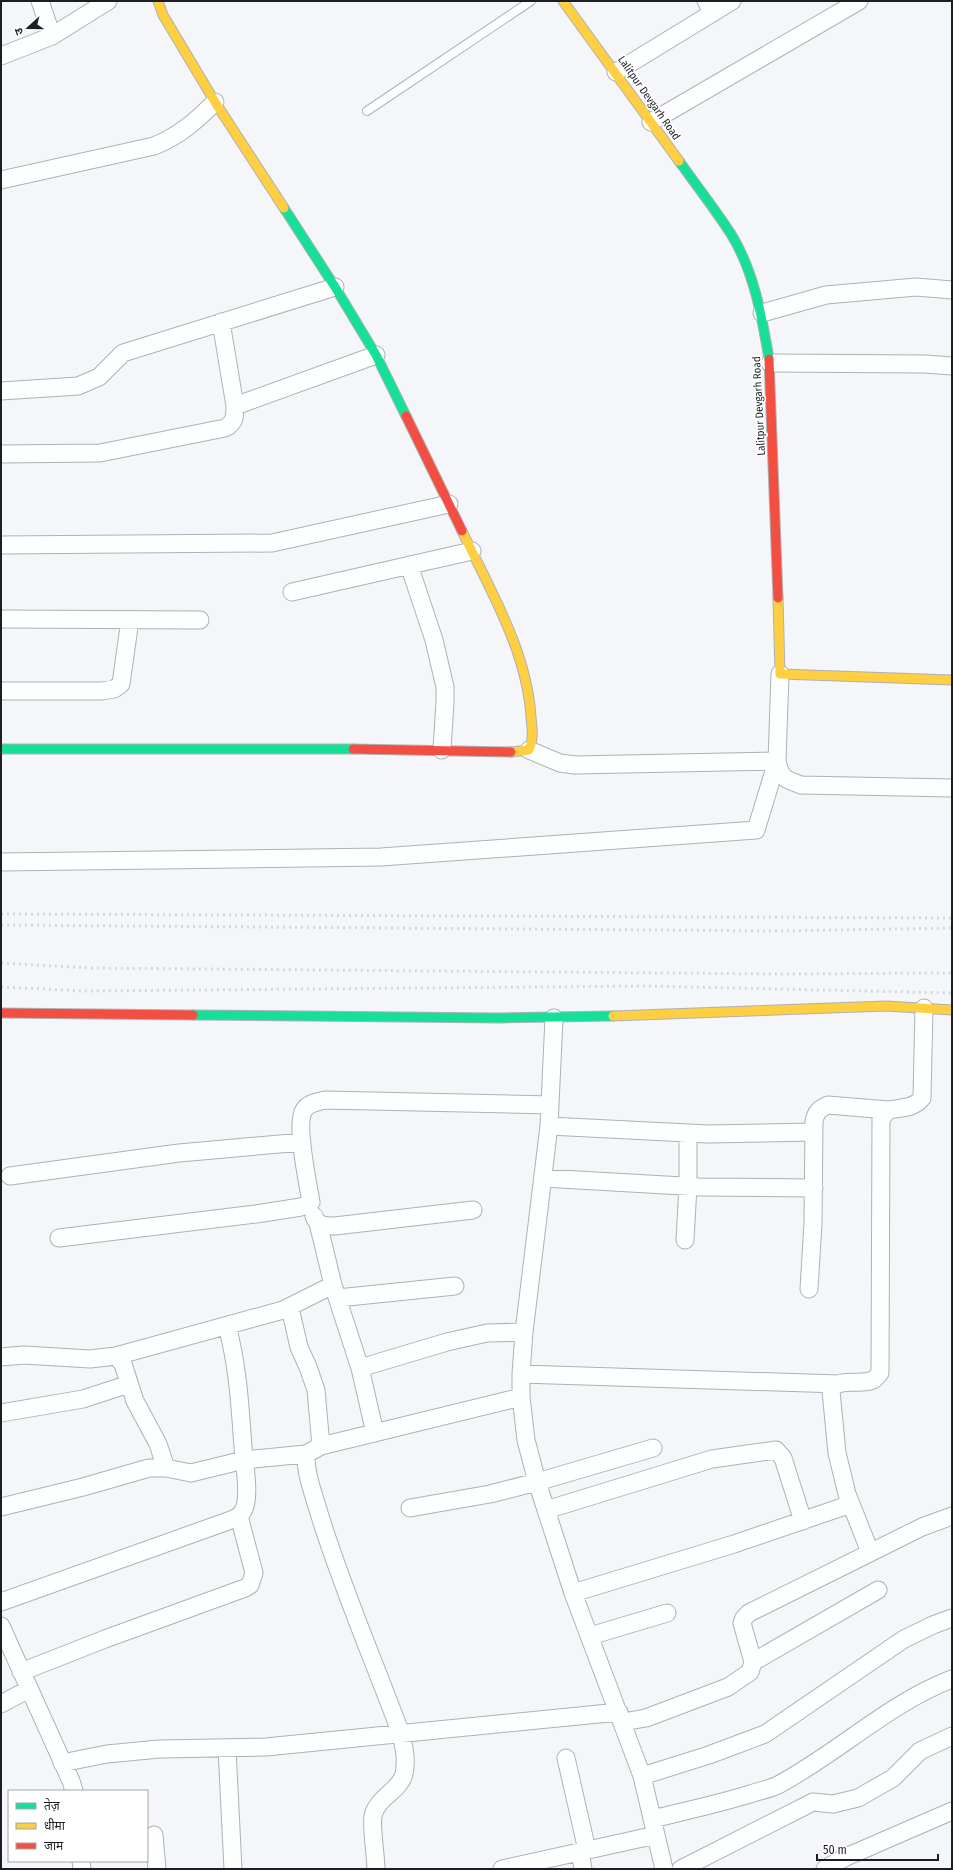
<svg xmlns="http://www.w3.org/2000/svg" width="953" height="1870" font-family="'Fira Sans Condensed','Noto Sans Devanagari',sans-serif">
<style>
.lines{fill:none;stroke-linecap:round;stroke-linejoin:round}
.lane-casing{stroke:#aeb1b5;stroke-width:10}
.street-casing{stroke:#aeb1b5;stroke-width:19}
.fast-casing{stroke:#aeb1b5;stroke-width:11}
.slow-casing{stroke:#aeb1b5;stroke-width:11}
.jam-casing{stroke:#aeb1b5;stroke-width:11}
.lane{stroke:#fdfefe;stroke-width:8}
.street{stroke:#fdfefe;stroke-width:17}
.fast{stroke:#16e098;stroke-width:9}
.slow{stroke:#ffcf43;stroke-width:9}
.jam{stroke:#f24e42;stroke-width:9}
.rail{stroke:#d5d7d8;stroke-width:3;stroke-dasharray:2 4;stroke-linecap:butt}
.labels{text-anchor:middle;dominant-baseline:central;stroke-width:3.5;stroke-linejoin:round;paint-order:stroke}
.street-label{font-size:11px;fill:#1b1f24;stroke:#fff}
</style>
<rect width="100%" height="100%" fill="#f4f6f9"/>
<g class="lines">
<g class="lane-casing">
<path id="lane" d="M367,111L531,1"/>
</g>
<g class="street-casing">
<path id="street" d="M40,1L52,36
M706,1L713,13
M1,56L52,36L108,1
M616,72L732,1
M651,122L859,1
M1,180L154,146C179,136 196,121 215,102
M762,313L826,295L916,287L952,290
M770,363L925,364L952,366
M1,391L78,386L99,377L123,353L335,287
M235,406L376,355
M1,454L100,453L225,428C235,423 235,416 235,406L221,322
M1,545L272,543L449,504
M409,565L434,640L445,687V701L442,750
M292,592L472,551
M1,619L200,620
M780,674L777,761C781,779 785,779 801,785L952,788
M1,691H102L114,689L121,684L130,620
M1,862L381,857L756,830L777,761L575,765L560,763L529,750
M554,1018L549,1126L524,1332L521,1374V1397L526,1440L537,1482L573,1593L642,1776L664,1869
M549,1126L708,1134L814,1132
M10,1176L179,1153L302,1142
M543,1178L700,1187L814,1188
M314,1216C317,1226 326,1226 335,1226L473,1210
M318,1223L333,1285L360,1368L375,1433
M59,1238L256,1214L301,1207L311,1202C308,1184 295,1124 304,1110C308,1103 318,1102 325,1100L550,1105
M685,1240L688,1186V1133
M809,1289L813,1223L814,1121C816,1112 819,1109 828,1105L888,1110
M338,1298L455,1286
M290,1308L299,1347L308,1367L316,1390L321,1446
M116,1356L283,1310L333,1285
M1,1357L24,1355L90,1359L116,1356L123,1364L135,1401L158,1444L166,1468
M360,1368L447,1342L487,1333L524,1332
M521,1374L839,1384
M1,1413L83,1399L129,1384
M1,1507L83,1487L149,1468H166L191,1473L244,1460L306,1454
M410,1508L490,1494L537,1482L653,1448
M546,1510L712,1459L776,1450L783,1458L803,1521
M870,1552L847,1494L837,1453L831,1391C839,1376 860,1386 873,1380C875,1379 878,1375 880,1373L881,1119L888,1110C900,1108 915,1108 922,1098L924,1008
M573,1593L734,1544L851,1504
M1,1602L231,1520C236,1518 241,1515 243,1511C251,1498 244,1462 243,1447C240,1406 238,1366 227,1326
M1,1626L71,1781L74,1791
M590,1636L667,1613
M753,1662L878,1590
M21,1672L105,1639L245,1588L250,1585L254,1573L239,1516
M1,1704L29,1689
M623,1722L646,1718L728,1687L750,1672L753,1662L742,1623L744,1618L749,1613L922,1527L952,1516
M227,1749L233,1869
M566,1758L587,1850
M62,1763L107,1754L159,1749L266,1747L619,1712
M642,1776L709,1755L765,1734L904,1639L933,1625L952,1618
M652,1819C685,1811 718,1804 750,1794C759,1791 770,1789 778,1785C838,1753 889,1703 952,1679
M154,1835L157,1869
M580,1852L583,1869
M81,1861L82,1869
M376,1869C376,1857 371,1827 373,1816C377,1797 400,1791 404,1774C407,1760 404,1747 401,1734C374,1661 342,1588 319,1513C314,1495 305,1473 306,1454L321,1446L521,1397
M502,1869L656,1835
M681,1869L813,1802L833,1804L858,1798L893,1778L920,1751L952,1736
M825,1869L846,1857L952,1811"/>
</g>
<g class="fast-casing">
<path id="fast" d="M679,161C696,185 715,209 731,234C754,271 762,317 769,359
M284,208L335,287L376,355L406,416
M1,749H353
M193,1015L499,1018L613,1016"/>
</g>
<g class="slow-casing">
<path id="slow" d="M158,1L163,15L215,102L284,208
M563,1L679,161
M462,531C490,590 527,651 531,717C532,729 534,739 529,750L511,752
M778,598L780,674L952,680
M613,1016L886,1006L952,1010"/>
</g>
<g class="jam-casing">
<path id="jam" d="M769,359L778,598
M406,416L462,531
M353,749L511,752
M1,1013L193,1015"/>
</g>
<use href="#lane" class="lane"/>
<use href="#street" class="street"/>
<use href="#fast" class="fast"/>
<use href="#slow" class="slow"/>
<use href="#jam" class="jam"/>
<path class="rail" d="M1,914L952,918
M1,925L779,931L952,928
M1,963L92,968L780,974L952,973
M1,987L84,991L647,986L952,993"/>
</g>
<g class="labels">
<g class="street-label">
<text transform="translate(649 98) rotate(55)">Lalitpur Devgarh Road</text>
<text transform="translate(759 406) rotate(-93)">Lalitpur Devgarh Road</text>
</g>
</g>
<rect width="953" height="1870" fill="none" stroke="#1b1f24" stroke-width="4"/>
<rect x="8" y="1790" width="140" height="72" fill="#ffffff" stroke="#a4a5a7"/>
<rect x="16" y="1803" width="20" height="6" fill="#16e098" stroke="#a4a5a7"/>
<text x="44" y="1810" font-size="12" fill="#1b1f24">तेज़</text>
<rect x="16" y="1823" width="20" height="6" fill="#ffcf43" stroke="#a4a5a7"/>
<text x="44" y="1830" font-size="12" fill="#1b1f24">धीमा</text>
<rect x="16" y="1843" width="20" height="6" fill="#f24e42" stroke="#a4a5a7"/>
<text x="44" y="1850" font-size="12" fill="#1b1f24">जाम</text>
<g transform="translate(28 28) rotate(249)" stroke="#ffffff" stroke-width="3" paint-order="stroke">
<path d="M0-3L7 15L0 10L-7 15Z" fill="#1b1f24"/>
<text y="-6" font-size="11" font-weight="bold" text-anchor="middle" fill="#1b1f24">उ</text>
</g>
<path d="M817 1854v6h121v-6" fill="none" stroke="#1b1f24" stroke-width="2"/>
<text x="823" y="1854" font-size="12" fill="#1b1f24" stroke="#ffffff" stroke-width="3" paint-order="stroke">50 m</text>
</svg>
